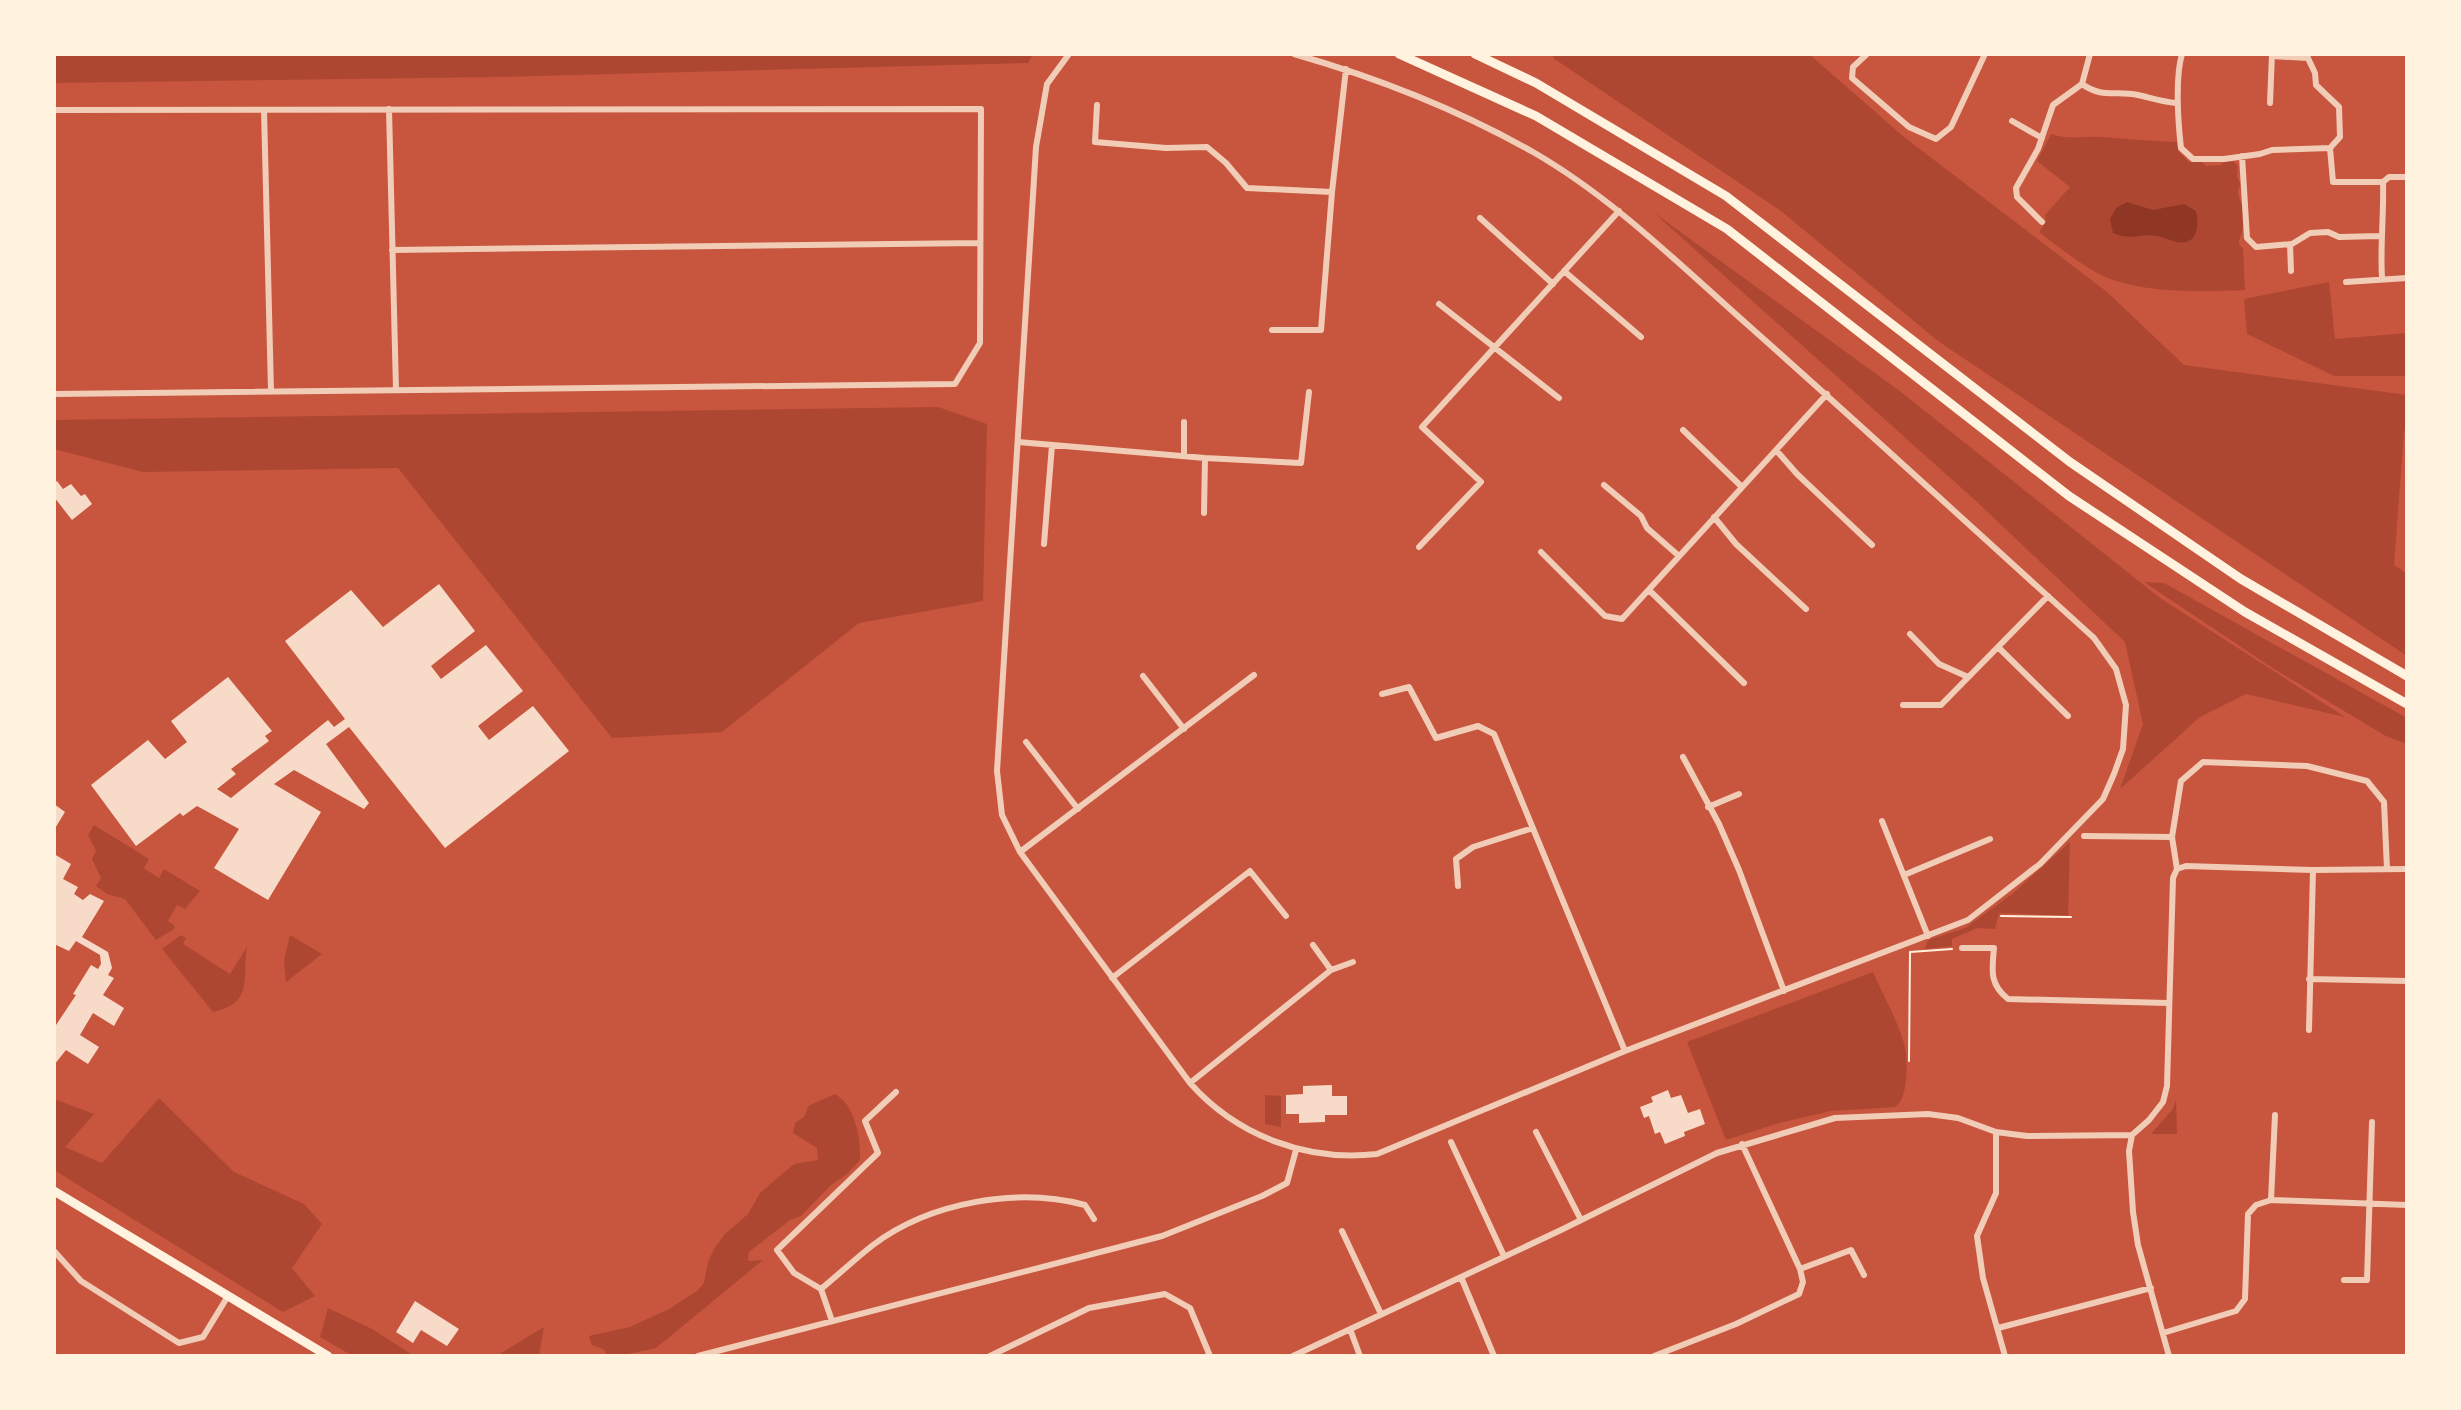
<svg xmlns="http://www.w3.org/2000/svg" width="2461" height="1410" font-family="'DejaVu Sans',sans-serif">
<style>
.green{fill:#ae4732}
.water{fill:#8f3625}
.building{fill:#f7dbc8}
.lines{fill:none;stroke-linecap:round;stroke-linejoin:round}
.path{stroke:#fff3e0;stroke-width:2}
.minor{stroke:#f1ccb7;stroke-width:6}
.primary{stroke:#fff3e0;stroke-width:9}
.trunk{stroke:#fff3e0;stroke-width:9}
</style>
<rect width="100%" height="100%" fill="#c8553d"/>
<path class="green" d="M54,54H1033L1028,63L497,77L54,83Z
M1554,54H1809L1904,137L2107,292L2184,365L2407,395V424L2404,432L2394,565L2407,574V656L1938,341L1781,211L1553,58Z
M2051,134C2069,140 2083,136 2101,137C2126,139 2152,141 2177,142L2178,151L2189,162H2202L2206,166L2221,165L2224,162L2233,161L2238,166L2237,177L2241,185L2238,189C2238,200 2244,206 2245,217C2246,227 2239,234 2239,244L2243,249L2245,290C2202,292 2153,293 2113,280C2089,272 2059,247 2039,232L2046,222L2045,215L2070,187L2037,161Z
M1653,212L1901,392L2160,598L2345,717L2246,694L2200,717L2120,789L2143,724L2125,642L1976,501Z
M2329,282L2335,339L2407,333V376H2334L2247,334L2244,299Z
M938,407L987,424L983,601L859,623L722,732L612,738L398,468L143,472L54,449V420Z
M2144,582L2164,583L2407,718V744L2386,736L2271,667Z
M94,825L149,859L144,868L159,878L164,869L200,891L185,909L177,905L168,921L175,926L174,929L156,940L125,899L107,894L96,886L101,878L92,859L96,851L88,835Z
M2070,842L2068,916L1999,913L1995,929L1977,928L1952,939V946L1925,949L1928,940L1965,928L2011,895Z
M181,935L186,938L183,944L230,974L247,947C242,979 254,1003 213,1012L162,949Z
M290,935L322,954L286,982L284,960Z
M1873,972C1882,993 1901,1027 1905,1048C1908,1063 1908,1099 1895,1107L1831,1111L1779,1123L1726,1140L1687,1042Z
M835,1094C855,1105 861,1138 860,1160L848,1173L830,1186L801,1216L790,1220L749,1252L748,1261L763,1260L656,1348L628,1354L607,1355L603,1349L592,1345L589,1336L630,1327L669,1309L697,1291L704,1283L708,1262L714,1249L724,1235L748,1214L760,1193L794,1164L818,1160L817,1148L793,1133L795,1123L805,1116L808,1106Z
M1265,1095L1281,1096V1127L1265,1124Z
M159,1098L234,1172L304,1204L322,1224L292,1268L315,1296L283,1312L54,1170V1099L94,1114L65,1147L102,1163Z
M2176,1100L2177,1134H2151L2172,1110Z
M328,1308L372,1329L414,1356H353L320,1337Z
M544,1327L539,1356H496Z"/>
<path class="water" d="M2127,202L2153,210L2184,204L2196,211C2200,226 2197,246 2177,242C2171,241 2164,237 2158,236C2140,233 2131,241 2113,233L2110,219L2116,208Z"/>
<path class="building" d="M57,481L63,489L71,484L81,496L85,494L92,504L72,520L54,497V483Z
M439,584L475,631L431,666L441,679L486,645L523,691L478,726L489,740L533,706L569,751L445,848L349,727L326,744L369,803L364,809L294,770L274,784L321,812L268,900L214,868L239,829L197,806L183,816L180,813L136,846L91,785L148,740L165,759L187,742L171,721L228,677L272,731L265,736L269,741L231,769L236,774L217,789L231,798L328,720L334,727L345,719L285,641L351,590L383,627Z
M54,804L65,812L54,830Z
M54,854L71,864L63,879L78,887L74,894L83,900L90,894L104,901L82,937L108,952L112,968L108,975L114,978L103,995L124,1008L114,1026L93,1013L80,1035L99,1047L88,1064L66,1050L54,1065V1028L76,995L73,994L91,965L98,969L101,964L100,955L76,941L69,951L54,944Z
M1332,1085V1096H1347V1115H1325V1122L1299,1123V1114H1286V1095L1303,1094V1086Z
M1668,1090L1671,1098L1681,1095L1688,1113L1700,1109L1705,1124L1684,1132L1685,1136L1665,1144L1660,1132L1655,1134L1649,1116L1644,1118L1640,1107L1653,1102L1651,1097Z
M415,1301L459,1329L447,1346L421,1330L413,1343L396,1332Z"/>
<g class="lines">
<path class="path" d="M2001,916L2071,917
M1909,1061L1910,952L1952,949"/>
<path class="minor" d="M1069,54L1047,84L1036,147L997,771L1002,815L1020,852L1190,1083C1237,1136 1307,1162 1377,1154L1625,1051L1968,920L2040,864L2103,799L2114,774L2123,749L2126,705L2116,669L2094,638C1979,534 1865,429 1749,326C1680,265 1613,198 1533,152C1457,109 1378,78 1294,54
M1867,54L1853,67L1852,78L1909,127L1936,139L1951,127L1985,54
M2182,54C2175,78 2178,122 2181,148L2193,159H2224L2260,154L2272,150L2330,148
M2306,54L2315,73L2316,85L2339,107L2340,137L2330,148L2333,182H2383L2389,177H2407
M2272,56L2308,58
M2082,84C2103,99 2116,90 2138,95C2151,98 2163,102 2176,103
M2270,103L2272,54
M1097,105L1095,142L1166,148L1207,147L1226,163L1247,188L1332,192
M389,109L396,390
M54,110L981,109L980,343L955,384L54,394
M264,110L271,391
M2012,121L2042,138
M2242,156L2247,238L2256,247L2292,244L2310,233L2328,232L2339,237L2380,236
M1480,218L1553,284
M2042,222L2017,197L2016,188L2038,149L2053,105L2082,84L2090,54
M2290,244L2291,271
M392,250L980,243
M1564,271L1641,337
M2382,278C2380,246 2384,215 2383,182
M2346,282L2407,278
M1439,304L1559,398
M1272,330H1321L1332,192L1346,69
M1683,430L1742,487
M1018,442L1205,458L1301,463L1309,392
M1776,450L1797,474L1872,545
M1184,456V422
M1604,485L1641,516L1647,528L1679,556
M1204,513L1205,458
M1714,517L1736,544L1806,609
M1044,544L1052,445
M1419,547L1481,482L1422,427L1619,211
M1541,552L1605,616L1622,619L1827,394
M1649,590L1744,683
M1910,634L1939,664L1968,677
M1999,648L2068,716
M1143,676L1184,729
M1382,694L1409,687L1436,738L1478,726L1494,734L1625,1051
M1903,705H1941L2048,596
M1026,742L1078,809
M1683,757L1719,824L1739,870L1784,991
M1708,807L1739,794
M1882,821L1928,936
M2084,836L2172,837
M1020,852L1254,675
M2177,869L2172,837L2181,781L2203,762L2307,766L2367,781L2384,802L2387,869
M2177,869L2186,866L2313,870L2407,869
M1904,875L1990,839
M1458,886L1456,859L1473,847L1533,828
M1313,945L1331,970
M1962,948H1994C1992,970 1989,984 2008,999L2168,1003
M1112,978L1250,871L1286,916
M2309,979L2407,981
M2309,1030L2313,870
M1190,1083L1331,970L1353,962
M1536,1132L1581,1220
M1996,1132V1193L1977,1236L1983,1278L2005,1356
M1451,1142L1504,1256
M2271,1200L2275,1115
M1342,1231L1381,1314
M54,1251L81,1281L179,1343L203,1337L228,1296
M1800,1269L1851,1250L1864,1275
M1461,1277L1494,1356
M2344,1280H2367L2372,1122
M821,1289L794,1273L777,1250L878,1153L865,1121L896,1092
M832,1321L821,1289C838,1275 855,1259 873,1245C930,1202 1017,1187 1085,1205L1094,1219
M1998,1328L2151,1288
M1350,1329L1360,1356
M2163,1333L2236,1311L2245,1299L2248,1214L2256,1205L2271,1200L2407,1205
M698,1356L1162,1236L1262,1196L1287,1183L1296,1150
M990,1356L1089,1308L1165,1294L1190,1308L1210,1356
M1293,1356L1561,1230L1717,1153L1835,1118L1928,1114L1958,1118L1996,1132L2027,1136L2132,1135
M1654,1356L1736,1324L1799,1294L1803,1282L1800,1269L1742,1144
M2169,1356L2138,1245L2133,1212L2129,1151L2132,1135L2149,1120L2163,1102L2167,1086L2173,878L2177,869"/>
<path class="primary" d="M54,1191L328,1356"/>
<path class="trunk" d="M1399,54L1536,116L1727,229L2069,496L2245,612L2407,704
M1475,54L1536,83L1726,196L2070,462L2241,579L2407,676"/>
</g>
<rect width="2461" height="1410" fill="none" stroke="#fff3e0" stroke-width="112"/>
</svg>
